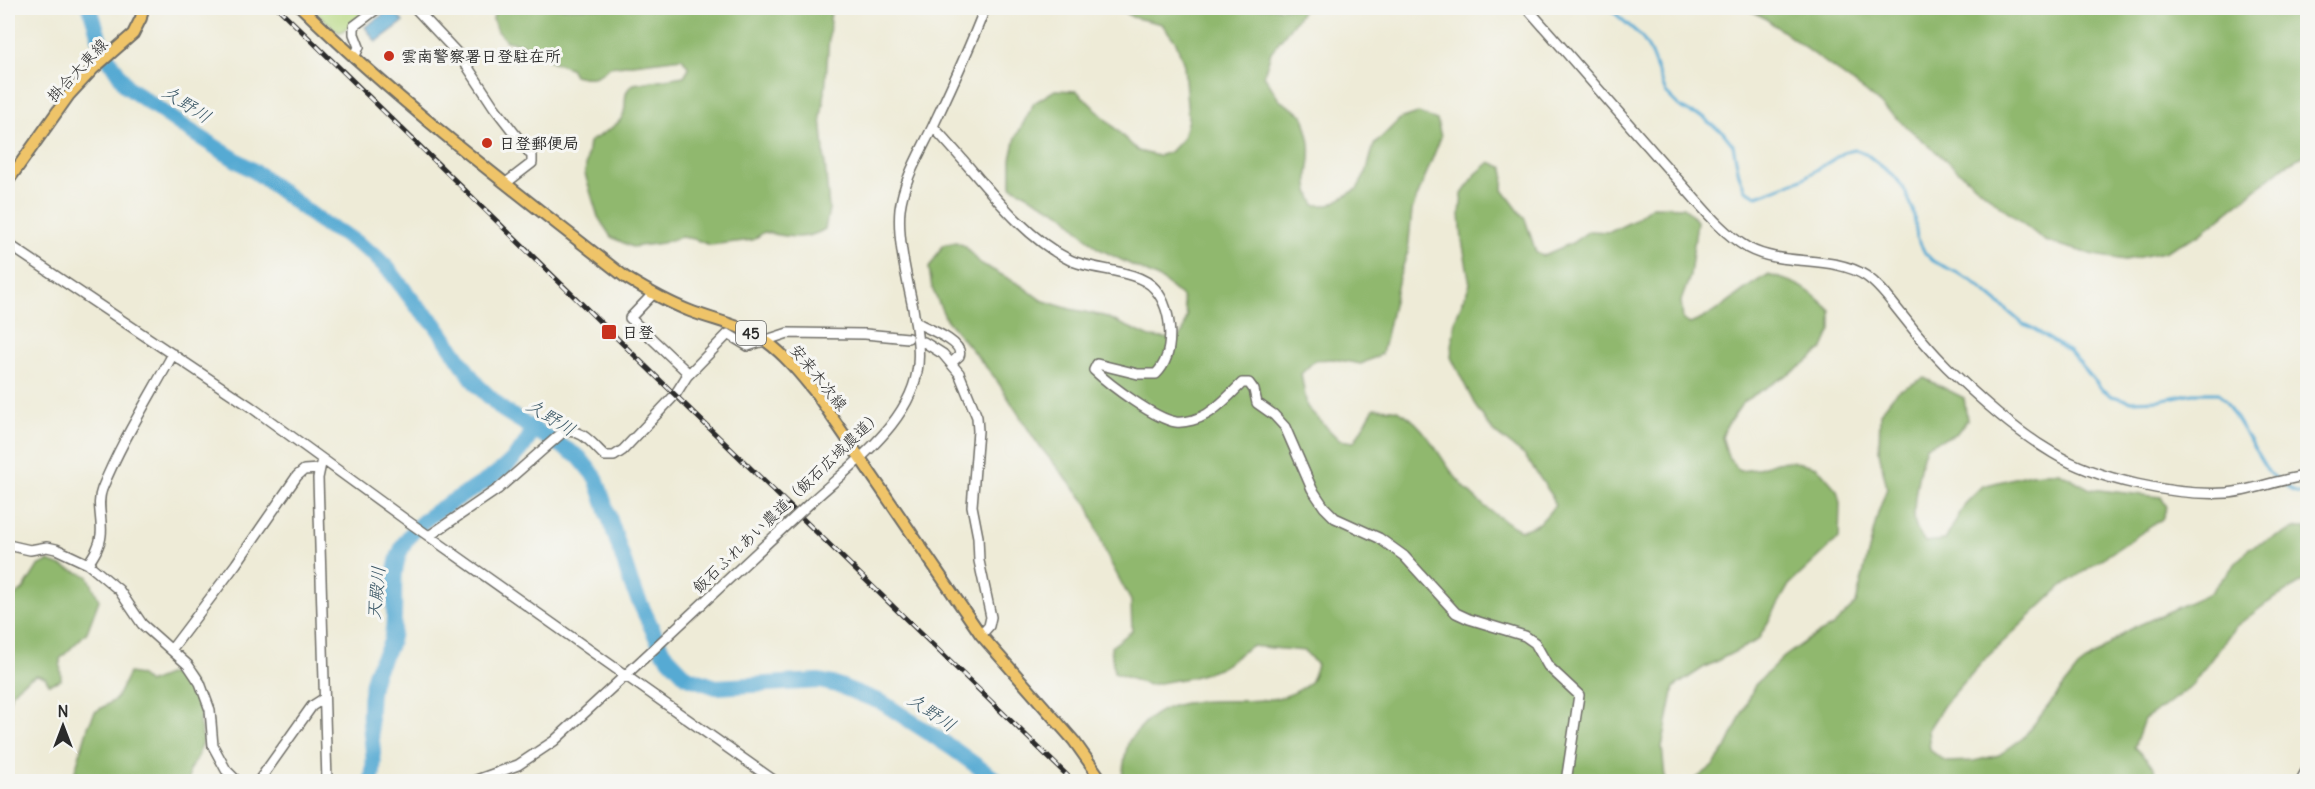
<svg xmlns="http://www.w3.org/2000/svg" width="2315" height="789" font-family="Delius,'Klee One',sans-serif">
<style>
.green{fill:#b6d880;stroke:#708256;stroke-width:1.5}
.forest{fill:#90b86e;stroke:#5e724c;stroke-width:1.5}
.water{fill:#57aad3;stroke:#416a7f;stroke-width:1.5}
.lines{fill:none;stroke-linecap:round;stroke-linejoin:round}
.stream{stroke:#57aad3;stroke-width:3}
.river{stroke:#57aad3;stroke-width:16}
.minor-casing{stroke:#6f6e67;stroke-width:12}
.major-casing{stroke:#6f6e67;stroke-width:14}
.minor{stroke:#fff;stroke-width:9}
.major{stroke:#efc469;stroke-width:10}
.rail-casing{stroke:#2b2b2b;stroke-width:5}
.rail{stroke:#f6f6f2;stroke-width:3;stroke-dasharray:9;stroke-linecap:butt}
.minor-bridge-casing{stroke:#6f6e67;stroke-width:12;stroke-linecap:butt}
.minor-bridge{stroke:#fff;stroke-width:9}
.poi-dot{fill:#c8321e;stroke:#f6f6f2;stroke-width:2}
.labels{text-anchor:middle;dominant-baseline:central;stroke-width:6;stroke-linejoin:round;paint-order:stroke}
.shield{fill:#f6f6f2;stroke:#686867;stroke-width:1.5}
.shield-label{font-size:15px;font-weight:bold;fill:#2b2b2b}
.poi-label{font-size:16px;font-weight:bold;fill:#2b2b2b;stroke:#f6f6f2;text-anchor:start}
.street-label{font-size:16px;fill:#2b2b2b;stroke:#f6f6f2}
.water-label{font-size:18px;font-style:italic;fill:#3a5766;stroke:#f6f6f2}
</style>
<rect width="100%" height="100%" fill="#f6f6f2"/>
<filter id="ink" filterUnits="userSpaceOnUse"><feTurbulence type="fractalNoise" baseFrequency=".0167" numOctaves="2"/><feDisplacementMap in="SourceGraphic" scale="12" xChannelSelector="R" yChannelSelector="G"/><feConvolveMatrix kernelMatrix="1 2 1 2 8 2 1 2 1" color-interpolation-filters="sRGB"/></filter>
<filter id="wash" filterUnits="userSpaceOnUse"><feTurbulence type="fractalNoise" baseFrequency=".008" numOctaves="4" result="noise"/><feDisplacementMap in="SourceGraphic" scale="24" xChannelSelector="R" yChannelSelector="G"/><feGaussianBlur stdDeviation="1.35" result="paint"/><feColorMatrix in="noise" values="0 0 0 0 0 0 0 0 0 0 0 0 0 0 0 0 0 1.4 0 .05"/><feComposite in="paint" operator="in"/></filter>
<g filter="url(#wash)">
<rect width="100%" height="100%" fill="#eeebd7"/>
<path class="green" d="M311,8H374L341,32H338Z"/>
<path class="forest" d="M496,8H831L825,92L821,117L829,209L825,229C806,241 786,237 764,232L753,240L710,245L694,239L681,237L662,243L632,247L611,237L598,217L585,174L589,142C598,136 615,128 621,119C630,107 619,93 634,84L684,76L689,68L682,58L609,67C597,79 589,79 574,75L570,68L551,61L523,44L506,41L496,29L493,19Z
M1120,8H1305L1271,52L1264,75L1279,100L1303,115C1305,125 1309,134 1310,144C1313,169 1300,178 1315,205H1330L1357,189L1366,173L1374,145L1400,119L1418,113L1437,120L1441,137L1412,210L1408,251L1399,278L1382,354L1361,364L1333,359L1315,360L1301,374L1307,407L1339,440L1354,442L1374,408C1381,409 1391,408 1397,410C1426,423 1439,458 1458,480C1477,502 1495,516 1520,530C1540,526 1542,521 1555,505L1551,494L1525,456L1493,431L1476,407L1451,357L1455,320L1470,284L1462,240L1460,214L1462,194L1476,174L1490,162L1504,168L1503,190L1525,219L1536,252L1542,256L1572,243L1589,231L1610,232L1633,221L1652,206L1684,207L1697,221L1690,276L1681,301L1683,320L1690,324C1722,312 1738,290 1768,275C1800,283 1807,288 1831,311V330L1822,350L1800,367L1744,401L1726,427L1722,437L1729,459L1740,471L1756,469L1776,462L1792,461L1817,467L1837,490L1840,503L1839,538L1789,585L1758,640L1703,668L1674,687L1662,747L1665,778L1668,781H1124L1122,777C1124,766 1125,751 1129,741C1132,736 1138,731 1141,727C1184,676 1267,723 1310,682C1313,678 1315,670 1317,665L1305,651L1251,646L1219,669L1193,677L1149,685L1114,673L1111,647L1132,631L1131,601L1107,556L1088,505L1037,443L996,379L946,319L932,288L929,268L943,245L956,242L965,246L980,263L1022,286L1041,300L1070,309L1104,316L1150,337L1177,339L1183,332L1187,316L1182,297L1162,280L1097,248L1064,215L1011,186V159L1016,137L1034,103L1055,90L1077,91L1138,151L1158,156L1170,152L1183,138L1188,119L1184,65L1176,42L1162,24L1132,17Z
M1745,8H2307V154L2287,164L2200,234L2164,252L2125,260L2094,255L2045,241L1976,186L1866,92L1763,17Z
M1924,378L1964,398L1967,420L1956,434L1926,446C1920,464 1909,514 1917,530C1919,534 1923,538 1925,542L1945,540L1965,504L1983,486L2030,474L2059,472L2090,489L2161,497L2167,507L2162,519L2062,586L1985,659L1944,705L1928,730L1930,750L1946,762L1974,761L1999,755L2023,738L2078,668L2128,630L2210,593L2249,548L2297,528H2307V579L2267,603L2235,627L2192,685L2170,702L2144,719L2134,747L2154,767L2156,781H1693L1713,766L1726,748L1755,685L1784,657L1809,639L1833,626L1856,603L1878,513L1887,488L1879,452L1880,413L1896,392Z
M48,561L88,576L99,600L87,632L60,659L61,680L49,684L45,677L36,675C21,683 12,688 8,704V601L23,590L38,566Z
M129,673L139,675L148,683L170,674L187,676L194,685L202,707L199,722L203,739L197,758L189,770V781H72L88,727L95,712L116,699Z"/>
<path class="water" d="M393,8L403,22L376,42L365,27Z"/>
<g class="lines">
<path class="stream" d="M1609,8L1641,36L1649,49L1666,93L1679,106L1691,113L1704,117L1710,124L1722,131L1733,145L1739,175L1745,190L1757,196L1802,179L1845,152L1855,150L1865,153L1896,178L1904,189L1913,209L1917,237L1925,253L1933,261L1970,279L2023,324L2029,326L2070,352L2101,388L2112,396L2131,401L2159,400L2193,393H2218L2226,402L2269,473L2277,479
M2283,483L2296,493L2308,494"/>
<path class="river" d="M90,8L103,50L127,87L187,129L260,175L325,225L345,235L373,254L390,271L416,305L435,324L477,385L503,410L579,457L596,478L632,586L663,652L687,677L716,687L819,681L837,685L883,703L952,748L999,782
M371,782C378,755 368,735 370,709C370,694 372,679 379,665C383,657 389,649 391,641C399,611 388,578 401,550C425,497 508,491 533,429"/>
</g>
</g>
<g filter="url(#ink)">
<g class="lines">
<g class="minor-casing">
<path id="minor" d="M415,8L461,57L494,107L532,156V163L506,183
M1527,8C1578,65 1627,123 1678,180C1700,204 1720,232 1748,248C1783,267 1832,254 1866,276C1881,286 1891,302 1902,315C1916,333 1931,351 1947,367C1979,398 2014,430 2053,453C2097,480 2175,496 2227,493C2254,491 2280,478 2308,476
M354,58L359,47L354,34V26L378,8
M933,127C975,169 1015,233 1070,260C1093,271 1138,269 1155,289C1173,310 1176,354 1156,374H1138L1097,364L1094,370C1110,385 1155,419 1176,422C1186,423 1199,419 1207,414C1220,406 1231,394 1242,383H1249L1254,390L1257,403L1274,415L1285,427L1312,489L1324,507L1335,518L1379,538L1404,556L1456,613L1469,619L1525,636L1535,643L1548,666L1579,695L1566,782
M8,244L251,407L406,520L776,782
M653,294L630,318L686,371L687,376
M915,322C924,327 965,342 959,356C958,357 952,362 952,363
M924,342L943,354L959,373L977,417L978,431L972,506L978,537L979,561L991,617L989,626L981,635
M322,459L318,478L327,782
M809,504C847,469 908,425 917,372C921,351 916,329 913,308C907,278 897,239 900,209C904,178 921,152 934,124C952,86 970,47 985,8
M429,536L498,489L563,432C581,427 593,445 605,456H614L623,450L675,395L687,376L728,334L748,346L788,333L865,334L908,338
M8,545L30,550L47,547L56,549L88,564L119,590L142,624L188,665L200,683L210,710L213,746L226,770L238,782
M88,564C94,555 100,546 101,535C103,520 96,504 102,489C121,442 149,398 173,354
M171,650L236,564L297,476L304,470L319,469
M258,782L312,706L323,699
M471,782L518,765L554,741L643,659
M2300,782L2308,767"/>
</g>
<g class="major-casing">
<path id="major" d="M302,8C402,106 514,190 625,277C646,290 667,302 690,311C716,321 745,326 767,342C786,356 800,374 815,392L981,635L1074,741L1103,782
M8,181L69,95L93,69L133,34L141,18L143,8"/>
</g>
<use href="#minor" class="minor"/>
<use href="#major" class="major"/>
<g class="rail-casing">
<path id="rail" d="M278,8C542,267 809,524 1074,782"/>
</g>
<use href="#rail" class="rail"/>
<g class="minor-bridge-casing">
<path id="minor-bridge" d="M643,659L809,504"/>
</g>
<use href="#minor-bridge" class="minor-bridge"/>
</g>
</g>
<g class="poi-dot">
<circle cx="389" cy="56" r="6"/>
<circle cx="487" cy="143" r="6"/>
<rect x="601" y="324" width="16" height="16" rx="3"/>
</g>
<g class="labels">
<rect class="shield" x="736" y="321" width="30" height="24" rx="4.5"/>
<g class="shield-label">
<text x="751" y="333">45</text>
</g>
<g class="poi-label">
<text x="401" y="56">雲南警察署日登駐在所</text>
<text x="499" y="143">日登郵便局</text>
<text x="622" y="332">日登</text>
</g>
<g class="street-label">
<text transform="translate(77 70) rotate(-47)">掛合大東線</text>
<text transform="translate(819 377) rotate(51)">安来木次線</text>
<text transform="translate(787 501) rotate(-44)">飯石ふれあい農道（飯石広域農道）</text>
</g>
<g class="water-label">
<text transform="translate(187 104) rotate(33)">久野川</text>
<text transform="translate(551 417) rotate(32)">久野川</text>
<text transform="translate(376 593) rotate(-85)">天殿川</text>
<text transform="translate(932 712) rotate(34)">久野川</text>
</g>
</g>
<rect width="2315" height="789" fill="none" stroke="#f6f6f2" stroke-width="30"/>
<g transform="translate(63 726)" stroke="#f6f6f2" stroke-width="4.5" paint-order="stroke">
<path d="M0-4.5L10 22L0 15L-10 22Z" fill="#2b2b2b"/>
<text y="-9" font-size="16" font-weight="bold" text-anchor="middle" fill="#2b2b2b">N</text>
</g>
</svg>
